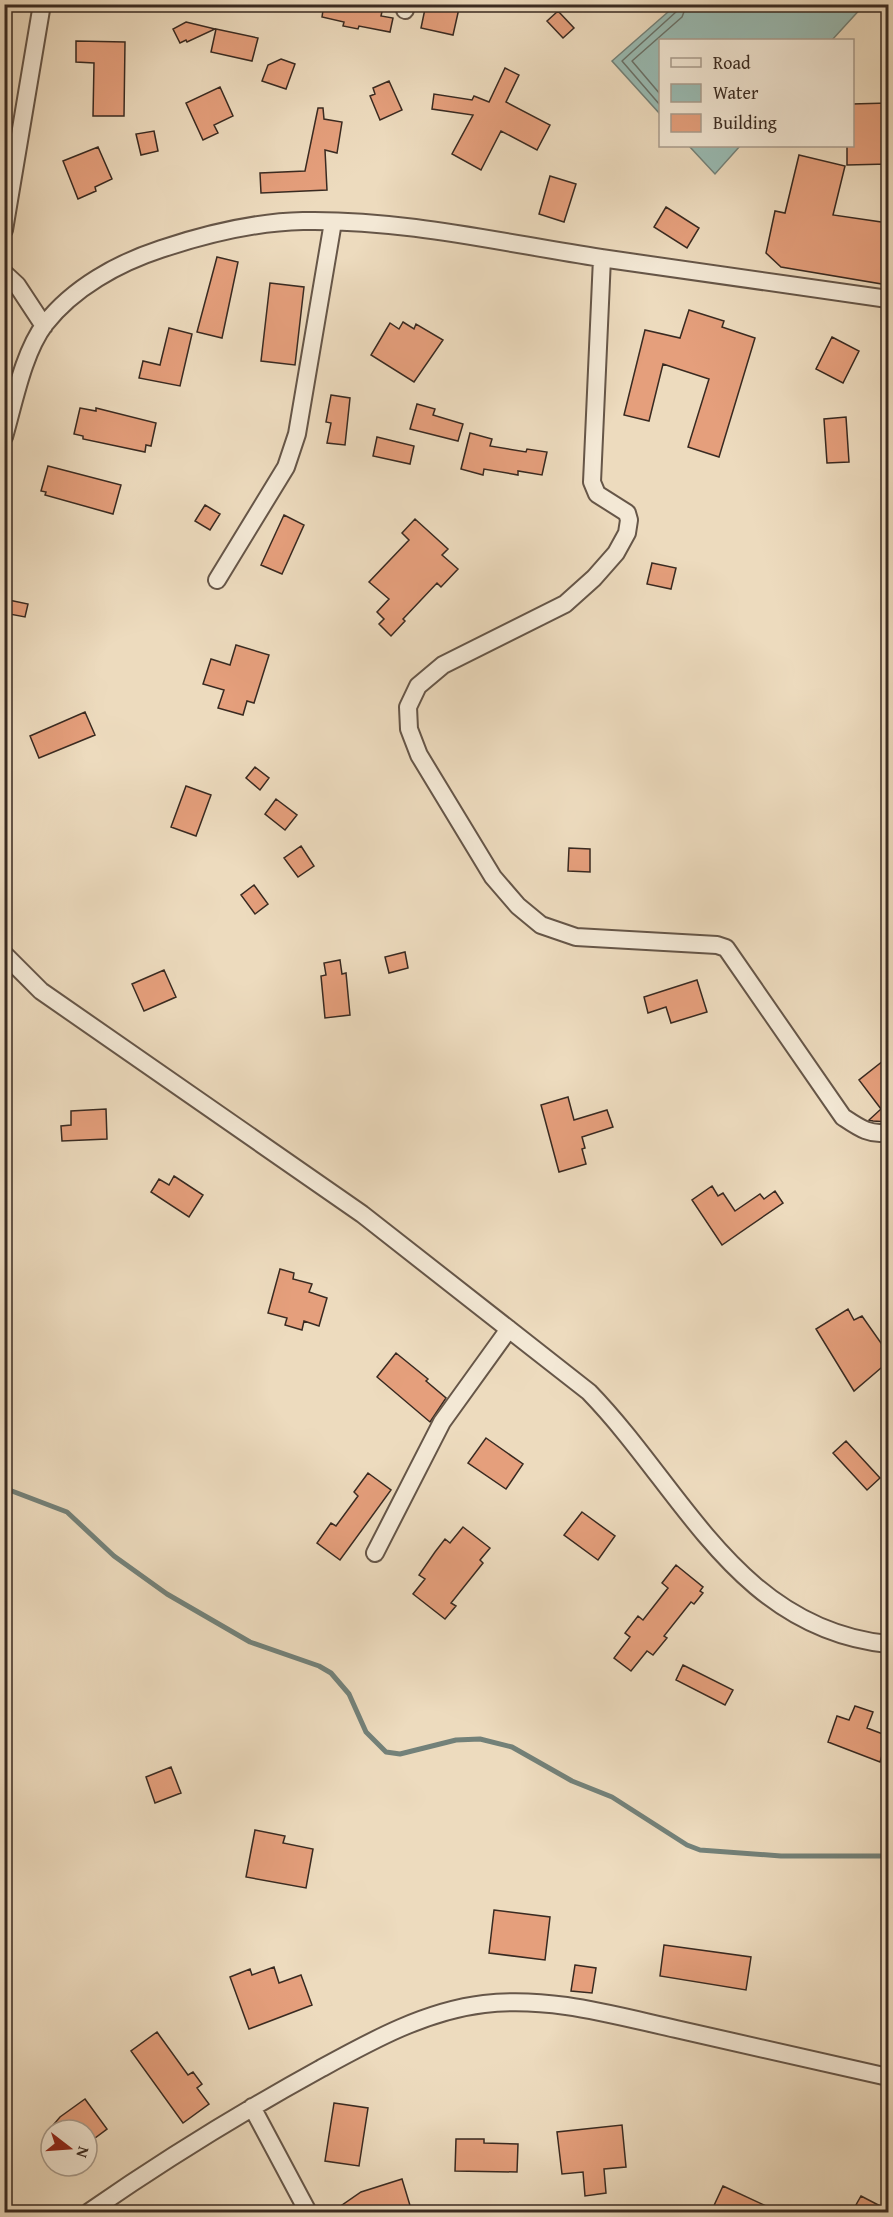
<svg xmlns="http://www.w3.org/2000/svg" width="893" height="2217" font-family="'Gentium Book Plus',serif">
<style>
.water{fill:#99bbb3;stroke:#738179;stroke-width:1.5}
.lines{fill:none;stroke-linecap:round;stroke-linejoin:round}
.shore{stroke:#69726a;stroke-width:1.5}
.stream{stroke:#738179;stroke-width:5}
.building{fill:#e59f7c;stroke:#392a21;stroke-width:1.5}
.minor-casing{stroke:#665648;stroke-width:20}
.minor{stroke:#f3e8d5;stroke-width:16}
</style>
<rect width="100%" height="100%" fill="#eddbbe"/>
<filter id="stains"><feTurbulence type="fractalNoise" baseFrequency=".00333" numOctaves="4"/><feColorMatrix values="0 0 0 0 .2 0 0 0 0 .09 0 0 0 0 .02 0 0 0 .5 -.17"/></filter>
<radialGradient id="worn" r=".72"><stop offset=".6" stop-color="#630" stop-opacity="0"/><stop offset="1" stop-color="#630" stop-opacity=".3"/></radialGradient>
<path class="water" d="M676,5V4L864,5L832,40H660V114L612,61Z
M689,146H740L715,174Z"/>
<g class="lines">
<path class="shore" d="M660,94L632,61L682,17L687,4
M660,105L622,61L677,11L679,4"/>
<path class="stream" d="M4,1488L67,1512L114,1556L167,1594L250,1642L319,1666L331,1673L349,1694L366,1732L386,1752L400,1754L456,1740L480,1739L512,1747L572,1781L612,1797L687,1845L700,1850L781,1856H888"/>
</g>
<path class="building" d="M324,4H368L383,7L381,16L393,18L390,32L359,26L358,29L343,26L344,22L322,17Z
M426,4H460L453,35L421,28Z
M558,11L574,28L563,38L547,21Z
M186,22L215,29L187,42L186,40L180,43L173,29Z
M216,29L258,38L252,61L211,52Z
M76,41L125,42L124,116H93L94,63L76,62Z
M281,59L295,64L286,89L262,81L268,65Z
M505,68L519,75L506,102L550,125L537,150L501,131L481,170L452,154L473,115L432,109L434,94L472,100L474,96L489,102Z
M389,81L402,110L380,120L370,96L375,94L373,88Z
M220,87L233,116L214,125L218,133L203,140L186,103Z
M888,103V164L847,165V146H852V104Z
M318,108H323L324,119L342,122L337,153L325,150L327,190L261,193L260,173L305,171Z
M154,131L158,151L141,155L136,134Z
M98,147L112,179L95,187L96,191L78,199L63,161Z
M799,155L845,166L833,215L888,223V285L781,267L766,253L775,211L785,213Z
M550,176L576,184L564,222L539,214Z
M666,207L699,228L687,248L654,227Z
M217,257L238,262L222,338L197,332Z
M270,283L304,287L295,365L261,361Z
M689,310L724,321L722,327L755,338L719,457L688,447L709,379L663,364L649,421L624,415L645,330L680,338Z
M403,322L414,329L416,324L443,340L414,382L371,355L390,323L399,329Z
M169,328L192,334L180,386L139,378L143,361L160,365Z
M832,337L859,351L843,383L816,369Z
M331,395L350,398L345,445L327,443L331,423L326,422Z
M417,404L435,409L433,415L463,424L458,441L410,429Z
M80,408L96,411V408L156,423L151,446L146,445L145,452L83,439V436L74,434Z
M846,417L849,462L827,463L824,419Z
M470,433L492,439L490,446L526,452L527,449L547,452L542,475L518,471V475L484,469L483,475L461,469Z
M377,437L414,446L410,464L373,456Z
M48,466L121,485L113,514L45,495L46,492L41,491Z
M205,505L220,514L210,530L195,521Z
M284,515L304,525L282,574L261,565Z
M415,519L448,549L442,555L458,569L441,587L437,583L403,619L405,621L391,636L379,624L384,619L377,612L389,599L369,582L409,540L402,533Z
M652,563L676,568L671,589L647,584Z
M4,599L28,604L25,617L4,613Z
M236,645L269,655L254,703L247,701L243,715L218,708L224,690L203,684L211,659L230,665Z
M85,712L95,735L39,758L30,736Z
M255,767L269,778L260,790L246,778Z
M186,786L211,795L196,836L171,827Z
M276,799L297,815L285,830L265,814Z
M301,846L314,866L298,877L284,858Z
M569,848L590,849V872L568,871Z
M254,885L268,904L255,914L241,895Z
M405,952L408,968L389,973L385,957Z
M340,960L342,974L346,973L350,1015L325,1018L321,976L326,975L324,963Z
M164,970L176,997L144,1011L132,984Z
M697,980L707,1012L671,1023L666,1007L648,1013L644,997Z
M888,1057V1122L873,1121L869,1120L881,1109L859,1080Z
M568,1097L574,1120L607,1110L613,1127L582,1137L585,1148L582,1149L586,1164L559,1172L541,1105Z
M106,1109L107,1139L62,1141L61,1126L71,1125V1111Z
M174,1176L203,1195L189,1217L151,1192L159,1179L169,1185Z
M712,1186L718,1196L723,1193L735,1211L760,1194L764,1199L775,1191L783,1203L722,1245L692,1200Z
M280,1269L294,1273L293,1279L312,1284L309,1292L327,1298L319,1326L304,1321L302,1330L285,1325L287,1318L268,1313Z
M848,1309L854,1320L862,1316L888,1353V1362L854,1391L816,1329Z
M396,1353L428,1379L426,1381L446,1398L430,1422L377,1377Z
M486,1438L523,1464L506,1489L468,1463Z
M846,1441L880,1478L867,1490L833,1453Z
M368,1473L391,1490L340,1560L317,1543L331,1523L336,1526L358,1496L354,1492Z
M582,1512L615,1536L598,1560L564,1535Z
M463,1527L490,1548L480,1560L483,1563L451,1603L456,1606L445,1619L413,1594L425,1579L419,1575L435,1552L445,1539L450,1543Z
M676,1565L703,1587L700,1591L703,1593L694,1604L691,1602L664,1636L667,1638L653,1655L647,1651L631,1671L614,1658L630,1637L625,1633L638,1616L643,1620L668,1588L662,1583Z
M683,1665L733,1690L725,1705L676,1680Z
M855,1706L873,1712L867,1728L888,1736L880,1762L828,1742L837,1716L849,1720Z
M171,1767L181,1793L155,1803L146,1777Z
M255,1830L285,1836L283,1843L313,1849L306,1888L246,1877Z
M494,1910L550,1917L545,1960L489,1953Z
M664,1945L751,1957L746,1990L660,1976Z
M575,1965L596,1968L592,1993L571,1991Z
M274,1967L279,1983L301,1975L312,2005L249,2029L230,1977L250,1969L252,1975Z
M157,2032L188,2075L193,2072L202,2084L197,2088L209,2104L183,2123L131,2051Z
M85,2099L107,2129L87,2144V2130H49L60,2117Z
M334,2103L368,2108L359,2166L325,2161Z
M622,2125L626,2167L604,2169L606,2193L585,2196L583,2172L562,2174L557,2132Z
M456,2139H484V2143L518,2144L517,2172L455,2171Z
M402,2179L412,2212H332L361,2192Z
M723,2186L779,2212H711Z
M861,2196L888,2210V2212H852Z"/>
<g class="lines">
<g class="minor-casing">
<path id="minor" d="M405,10L406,4
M4,230L42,4
M602,258L592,482L597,494L627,513L629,520L627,533L616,553L594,578L565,604L443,665L418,686L408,707L409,729L419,755L493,877L518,906L541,925L576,937L717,945L726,948L843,1117C858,1127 870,1136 888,1132
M4,273L17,285L44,326
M4,437C14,403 23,353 45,324C73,288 118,263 161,249C206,234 255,222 303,221C402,219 503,243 601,258C697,272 793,285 888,299
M217,580L286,467L297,434L333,222
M4,954L41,991L362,1214L589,1392C683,1489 738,1629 888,1644
M375,1553L442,1422L509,1329
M252,2107L308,2212
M89,2212C164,2160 240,2113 320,2069C371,2041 425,2011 484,2004C549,1996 613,2015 676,2029C747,2045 818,2061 888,2077"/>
</g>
<use href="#minor" class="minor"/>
</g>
<rect width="893" height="2217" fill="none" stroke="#eddbbe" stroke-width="24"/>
<rect x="6" y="6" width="881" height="2205" fill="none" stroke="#392a21" stroke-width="3"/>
<rect x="12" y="12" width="869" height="2193" fill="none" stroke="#392a21" stroke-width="1.5"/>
<rect x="659" y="39" width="195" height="108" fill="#f3e8d5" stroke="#a99c8d" stroke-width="1.5"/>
<rect x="671" y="58" width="30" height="9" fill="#f3e8d5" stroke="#a99c8d" stroke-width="1.5"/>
<text x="713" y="69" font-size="18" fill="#392a21">Road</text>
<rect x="671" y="84" width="30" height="18" fill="#99bbb3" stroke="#a99c8d" stroke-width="1.5"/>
<text x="713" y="99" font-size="18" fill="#392a21">Water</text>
<rect x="671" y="114" width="30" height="18" fill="#e59f7c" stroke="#a99c8d" stroke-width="1.5"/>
<text x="713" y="129" font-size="18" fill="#392a21">Building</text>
<g transform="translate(69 2148) rotate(107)"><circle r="28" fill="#f3e8d5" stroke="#a99c8d" stroke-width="1.5"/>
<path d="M0-4.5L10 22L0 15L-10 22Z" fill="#8f2418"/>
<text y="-9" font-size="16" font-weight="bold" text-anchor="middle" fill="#392a21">N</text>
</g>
<rect width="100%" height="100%" filter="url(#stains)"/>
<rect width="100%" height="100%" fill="url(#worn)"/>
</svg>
